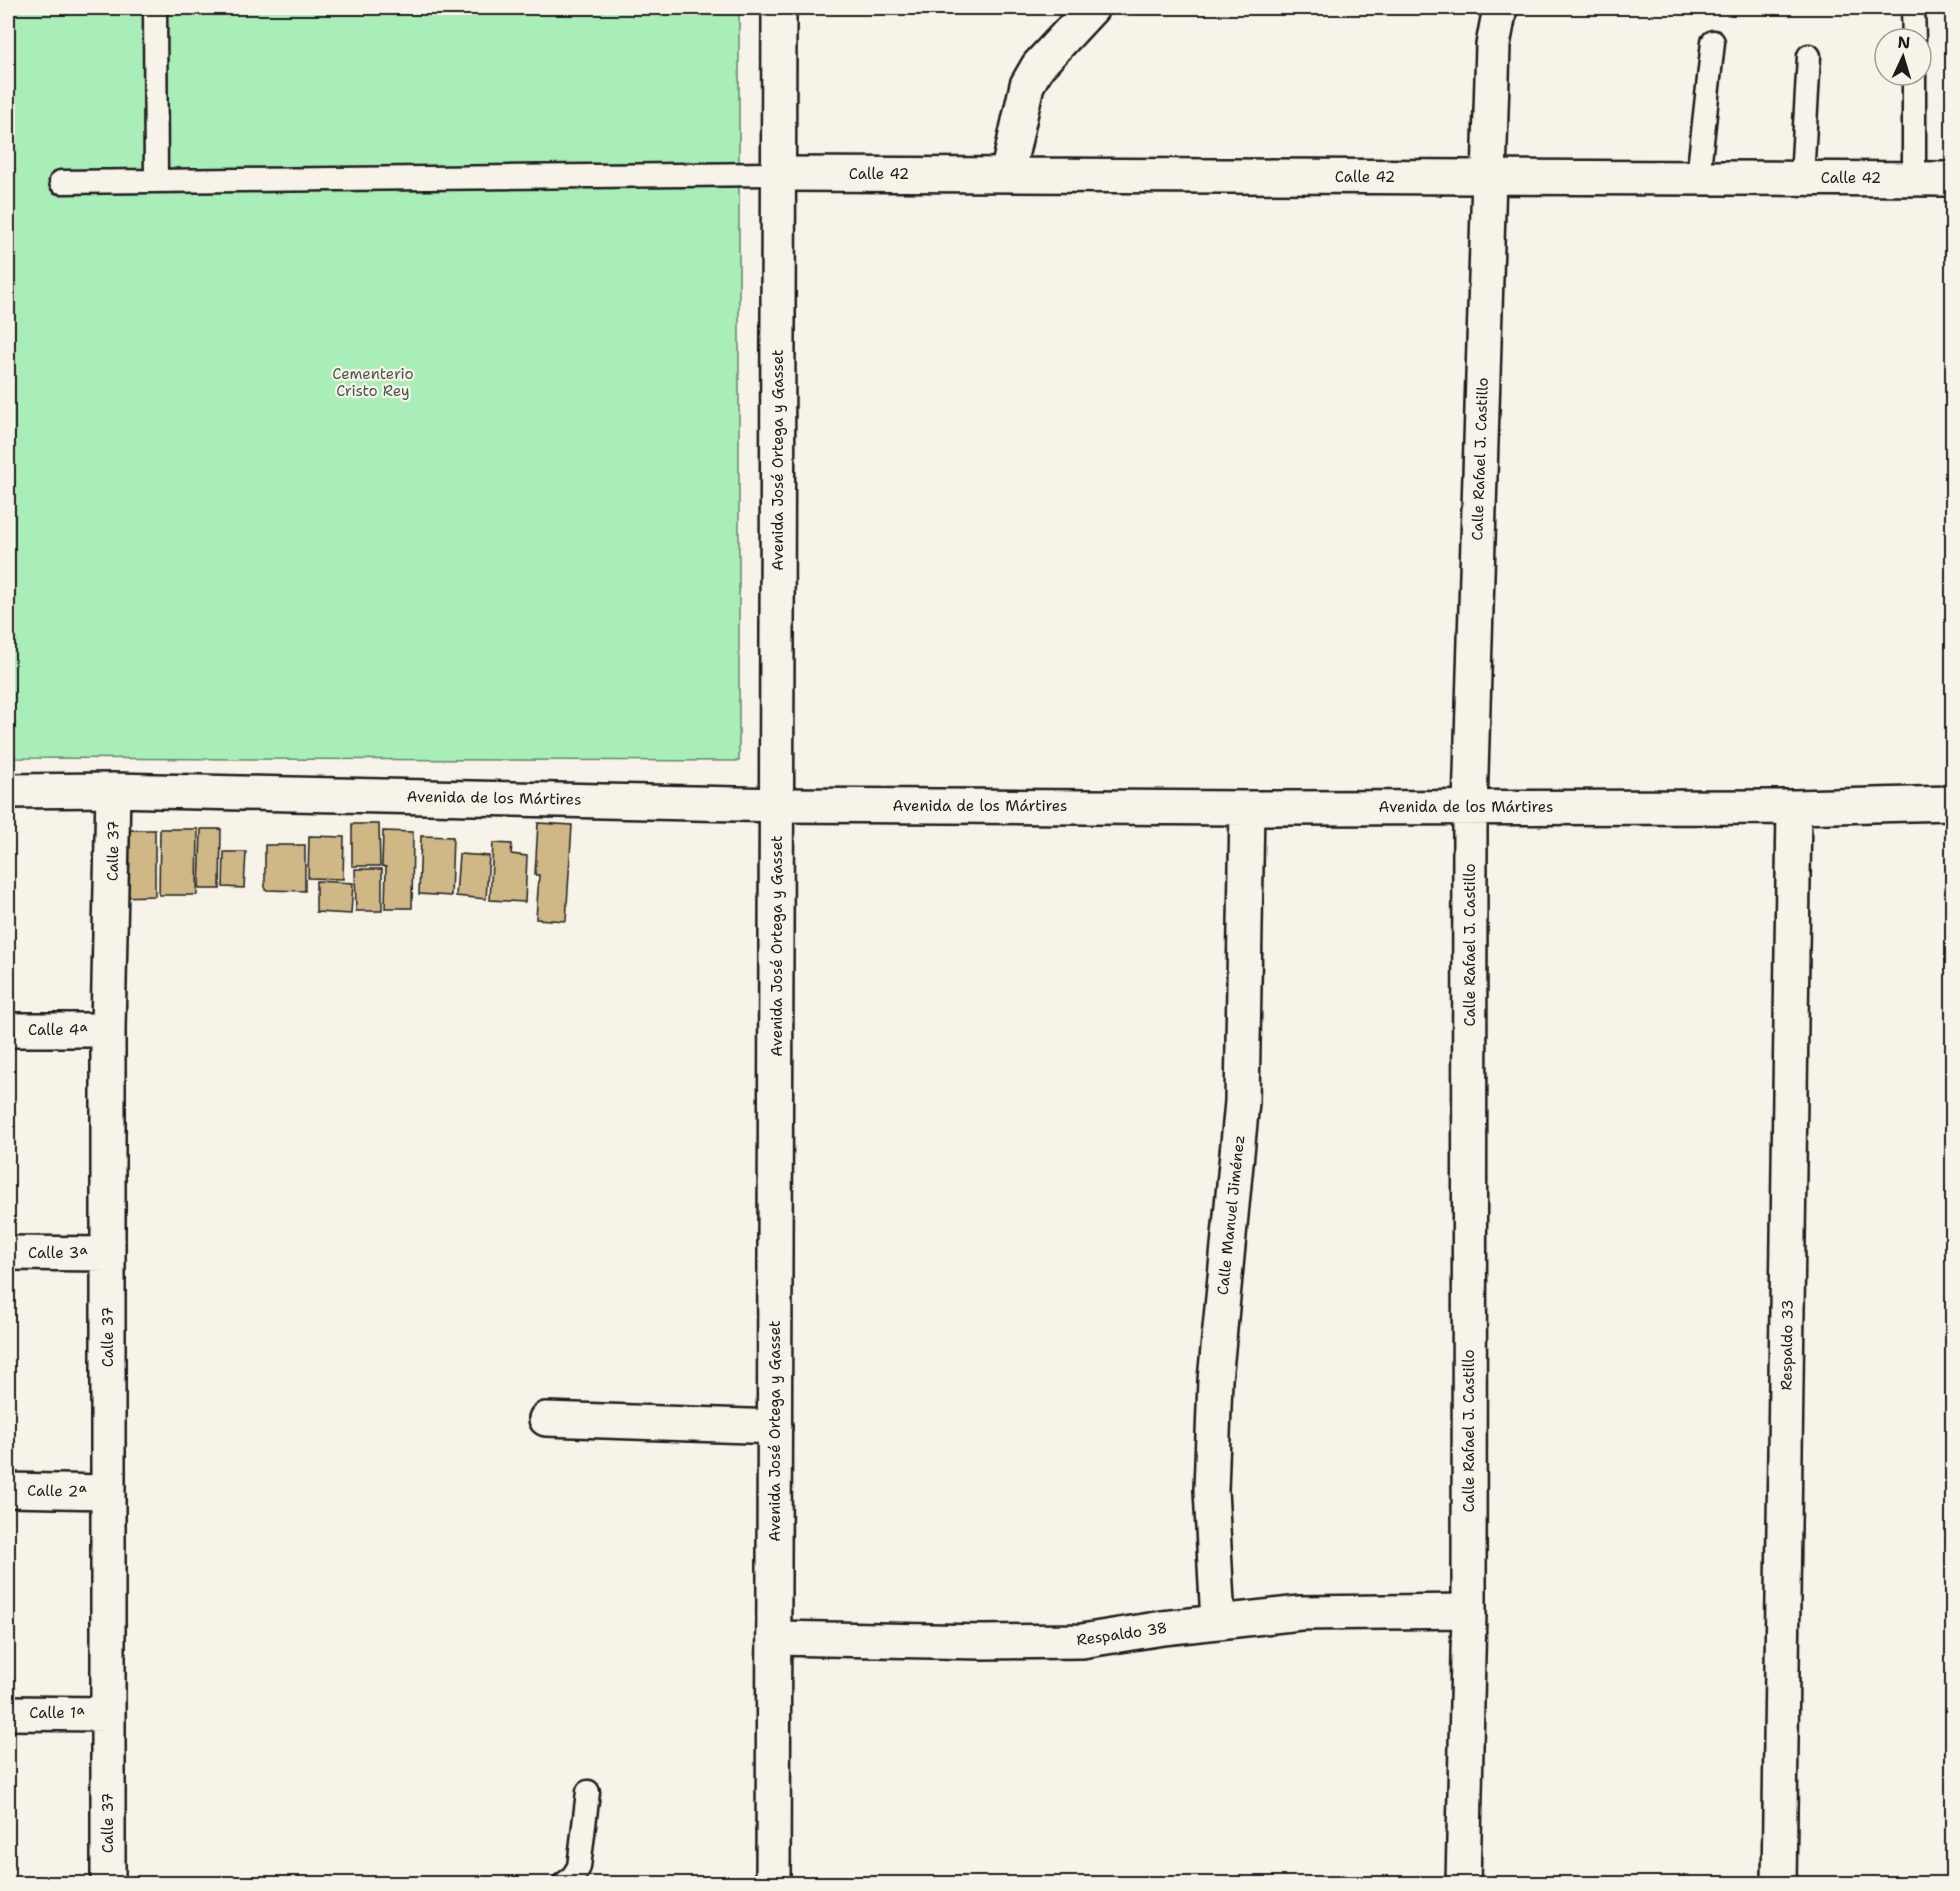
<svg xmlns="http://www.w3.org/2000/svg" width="1960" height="1891" font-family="'Shantell Sans',sans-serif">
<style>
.green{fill:#a9eeb9;stroke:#62856a;stroke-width:1.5}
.building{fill:#cfb786;stroke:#1c1c1c;stroke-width:1.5}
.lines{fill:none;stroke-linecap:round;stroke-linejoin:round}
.service-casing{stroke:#1c1c1c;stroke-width:27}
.minor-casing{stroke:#1c1c1c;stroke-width:38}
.secondary-casing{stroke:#1c1c1c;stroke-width:38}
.service{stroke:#f7f3e8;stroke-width:22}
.minor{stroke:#f7f3e8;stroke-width:33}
.secondary{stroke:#f7f3e8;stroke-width:33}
.labels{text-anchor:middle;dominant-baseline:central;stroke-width:4.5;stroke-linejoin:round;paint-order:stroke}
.street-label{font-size:15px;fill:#1c1c1c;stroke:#f7f3e8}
.park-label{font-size:15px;fill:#465b4b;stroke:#f7f3e8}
</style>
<rect width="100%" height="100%" fill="#f7f3e8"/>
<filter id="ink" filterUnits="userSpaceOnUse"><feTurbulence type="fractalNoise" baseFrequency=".0167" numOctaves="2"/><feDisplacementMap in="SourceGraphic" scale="12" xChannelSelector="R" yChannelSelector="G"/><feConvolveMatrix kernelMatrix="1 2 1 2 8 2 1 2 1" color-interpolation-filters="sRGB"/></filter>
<g filter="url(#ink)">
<path class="green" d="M8,8H739V761L8,758Z"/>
<path class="building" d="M538,823L572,825L566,921L536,919L539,875H535Z
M352,824H379L380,866H352Z
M160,829H198L197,895H159Z
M201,829H221L220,889H199Z
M118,830H155V896L118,897Z
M383,831L413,832L412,908H385L386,867L382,866Z
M309,836L344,837L343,879L308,878Z
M421,836L453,837L451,896L419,894Z
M493,843L512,844L511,854L527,856L525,902L490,900Z
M265,845H305V891L265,890Z
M224,852H246L244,888L223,887Z
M459,854L489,856L486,899L456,896Z
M355,869H382V911H356Z
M316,881L353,883L351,914L316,912Z"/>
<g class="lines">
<g class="service-casing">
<path id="service" d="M155,8L156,181
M1913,8L1914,39
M1914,75V178
M1698,178L1713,42
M1802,178L1809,56
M61,182L778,174
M564,1884L572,1878L579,1867L588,1792"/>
</g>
<g class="minor-casing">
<path id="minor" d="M778,174L1952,179
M1007,175L1027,85L1038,66L1092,8
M8,791L113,790L778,805L1247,808L1794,807L1952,803
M8,1030H108
M8,1253L108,1254
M546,1419L775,1427
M8,1490L107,1492
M1218,1622L1211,1490L1215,1380L1242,1102L1247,808
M774,1638L983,1642L1082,1641L1163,1628L1300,1613L1469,1611
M8,1713L107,1714
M108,1884V1030L113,790
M1463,1884L1469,1611L1470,806L1493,45L1500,8
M1779,1884L1794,807"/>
</g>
<g class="secondary-casing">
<path id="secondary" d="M773,1884L779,8"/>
</g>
<use href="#service" class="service"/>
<use href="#minor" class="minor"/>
<use href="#secondary" class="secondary"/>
</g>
</g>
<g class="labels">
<g class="street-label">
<text x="879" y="174">Calle 42</text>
<text x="1365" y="177">Calle 42</text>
<text x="1851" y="178">Calle 42</text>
<text transform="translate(1480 459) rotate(-88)">Calle Rafael J. Castillo</text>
<text transform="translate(778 460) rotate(-90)">Avenida José Ortega y Gasset</text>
<text transform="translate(494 798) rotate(1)">Avenida de los Mártires</text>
<text x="980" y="806">Avenida de los Mártires</text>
<text x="1466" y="807">Avenida de los Mártires</text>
<text transform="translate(113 851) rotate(-89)">Calle 37</text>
<text transform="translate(1470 945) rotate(-90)">Calle Rafael J. Castillo</text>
<text transform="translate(777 946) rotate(-90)">Avenida José Ortega y Gasset</text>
<text x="58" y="1030">Calle 4ª</text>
<text transform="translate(1231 1215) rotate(-84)">Calle Manuel Jiménez</text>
<text x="58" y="1253">Calle 3ª</text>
<text transform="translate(108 1337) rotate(-90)">Calle 37</text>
<text transform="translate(1787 1345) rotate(-89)">Respaldo 33</text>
<text transform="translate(775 1431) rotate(-90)">Avenida José Ortega y Gasset</text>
<text transform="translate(1469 1431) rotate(-90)">Calle Rafael J. Castillo</text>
<text transform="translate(57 1491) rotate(1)">Calle 2ª</text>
<text transform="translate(1122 1634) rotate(-8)">Respaldo 38</text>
<text x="57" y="1713">Calle 1ª</text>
<text transform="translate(108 1823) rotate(-90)">Calle 37</text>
</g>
<g class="park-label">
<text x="373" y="374">Cementerio<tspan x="373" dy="17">Cristo Rey</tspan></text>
</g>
</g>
<rect width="1960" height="1891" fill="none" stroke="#f7f3e8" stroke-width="30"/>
<rect x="15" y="15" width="1930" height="1861" fill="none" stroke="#1c1c1c" stroke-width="2" filter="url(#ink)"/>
<g transform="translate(1903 57) rotate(4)"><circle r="28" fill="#f7f3e8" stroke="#9f9d96" stroke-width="1.5"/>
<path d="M0-4.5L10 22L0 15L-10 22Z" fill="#1c1c1c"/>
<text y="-9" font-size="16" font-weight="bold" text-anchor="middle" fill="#1c1c1c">N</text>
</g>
</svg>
